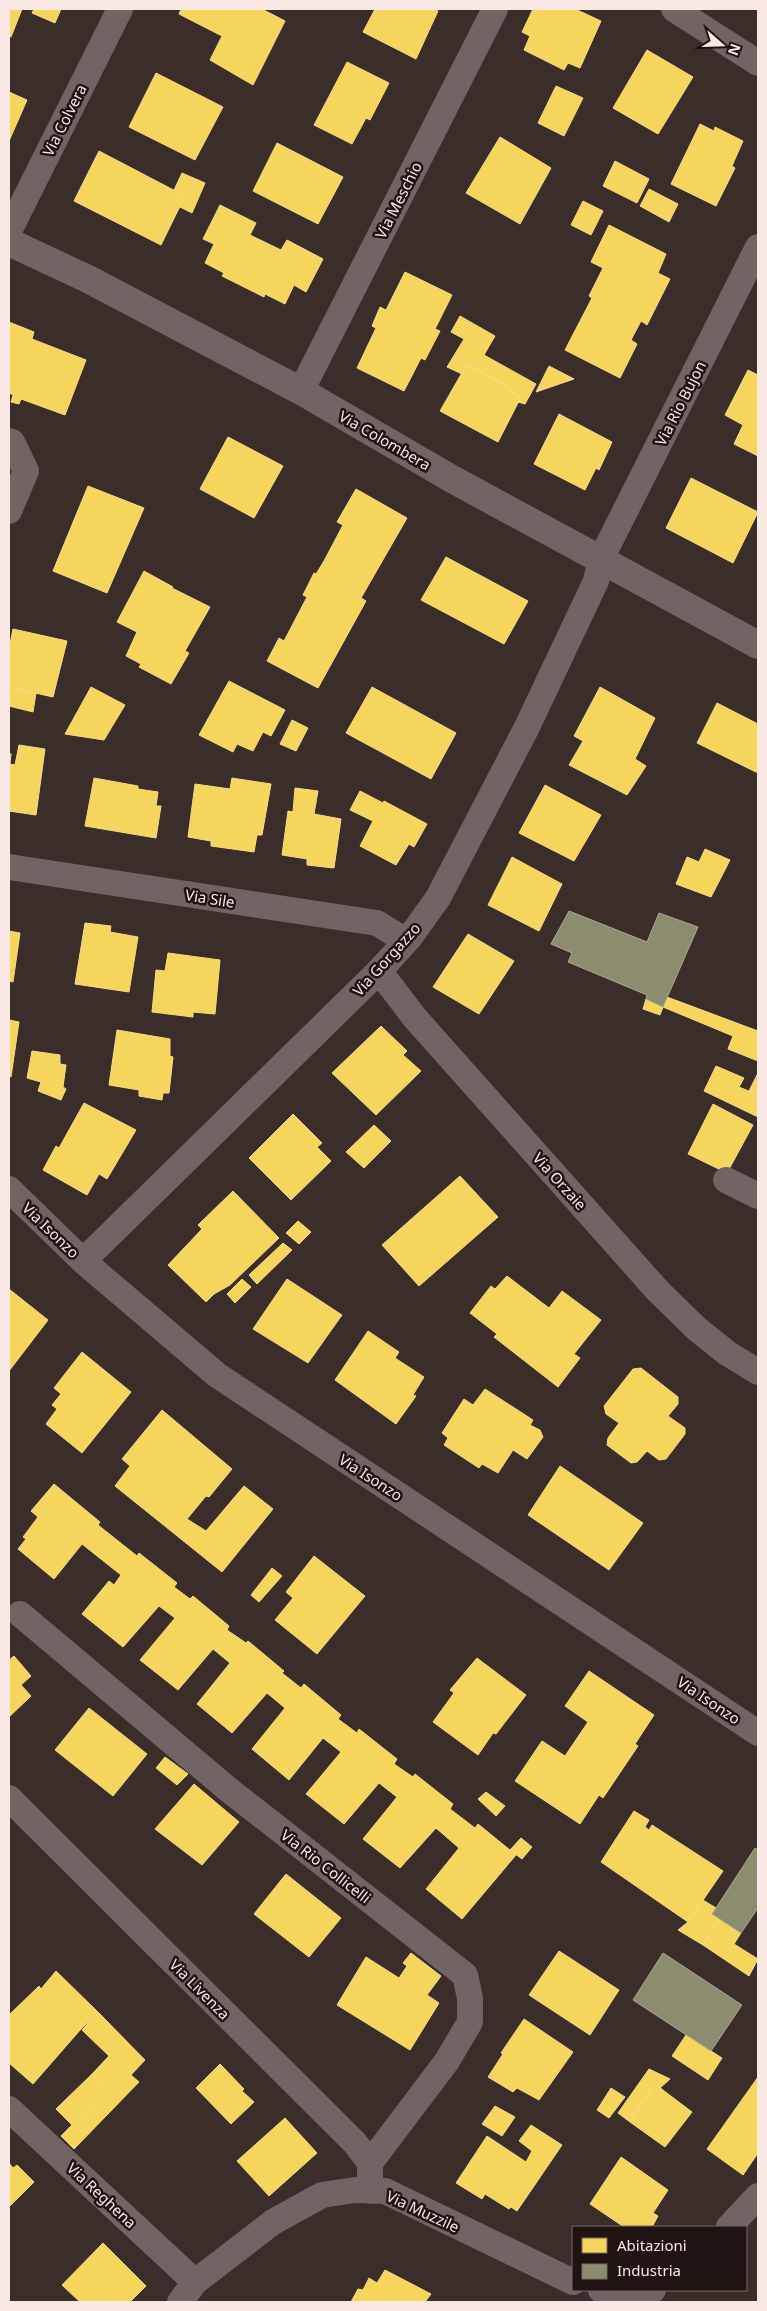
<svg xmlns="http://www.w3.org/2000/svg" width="767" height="2311" font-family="'Noto Sans',sans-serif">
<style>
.homes{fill:#f6d55c;stroke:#f7db85}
.industry{fill:#8c8c6e;stroke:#ada891}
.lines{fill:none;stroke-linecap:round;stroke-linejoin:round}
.minor{stroke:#726365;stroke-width:26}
.tertiary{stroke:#726365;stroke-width:28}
.labels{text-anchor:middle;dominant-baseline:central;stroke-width:5;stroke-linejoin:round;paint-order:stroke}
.street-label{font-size:15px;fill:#fae8e4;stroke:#201412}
</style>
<rect width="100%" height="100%" fill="#3a2d2a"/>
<path class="homes" d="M9,9H22L11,37L9,36Z
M34,9H61L55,23L32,13Z
M181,9H262L285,21L253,85L210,60L222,36L179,14Z
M375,9H433L438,11L416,59L363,32Z
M533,9H575L601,21L580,68L568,63L564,70L524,50L530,36L522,32Z
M647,50L693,77L658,134L613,108Z
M347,62L389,83L370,120L366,118L352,144L314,125Z
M156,73L223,107L195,160L129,127Z
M556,86L583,98L564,136L538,123Z
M9,92L27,100L9,141Z
M700,124L714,131L715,127L743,141L732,166L735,168L716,206L671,184Z
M500,137L551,168L520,224L466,193Z
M277,143L343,177L318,224L253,191Z
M99,151L185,196L161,245L74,201Z
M615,161L649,179L637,203L603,186Z
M182,173L205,183L192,213L180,207L185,196L174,190Z
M649,189L678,204L669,222L640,206Z
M583,201L603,211L591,235L571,225Z
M220,205L256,223L250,235L281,250L287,240L323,259L306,292L294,285L285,304L265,294L264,297L222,276L224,273L205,263L214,244L203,239Z
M609,225L666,254L658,273L670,279L647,325L641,321L631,340L637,344L620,378L565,350L592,298L589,296L603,268L591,262Z
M405,272L452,295L435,329L440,331L425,360L421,358L404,391L357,368L376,328L372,326L380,307L386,310Z
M460,316L495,336L484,355L536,384L525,404L518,402L521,397L503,387L505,385L467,364L462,374L447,367L464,339L451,332Z
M9,322L34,332L32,339L86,360L65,415L21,399L19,404L11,402L13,395L9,393Z
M467,364L505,385L503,387L521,397L498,442L440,411Z
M549,366L574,379L536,392Z
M748,370L758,375V456L734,444L743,425L725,415Z
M559,414L612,442L599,470L596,468L585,490L534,464Z
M228,437L283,466L254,518L200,489Z
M691,478L758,512L733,563L666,528Z
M88,486L144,508L107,593L53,571Z
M356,489L407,518L361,598L366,601L318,688L267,661L279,638L284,641L307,597L303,595L314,573L316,574L324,561L343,525L337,522Z
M446,557L528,601L504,644L421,600Z
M144,571L173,587L172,588L210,607L185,651L189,653L171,684L139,667L141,664L126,656L137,632L117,622Z
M13,629L67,641L53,697L9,687V649Z
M229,681L285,710L271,736L263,732L253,751L237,744L233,752L199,735Z
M9,687L36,693L33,712L9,706Z
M91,687L125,705L104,740L65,734Z
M372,687L456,733L431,779L346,733Z
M600,687L655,718L635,759L646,766L627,795L569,765L583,741L574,736Z
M717,703L758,724V773L697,743Z
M292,720L308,728L296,751L280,744Z
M19,745L45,749L36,815L9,811V753L11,754L10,764L15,765Z
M94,778L138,786V789L158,792L156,806H161L156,838L85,826Z
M232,778L271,784L262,835H257L254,852L211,846V841L188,837L195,784L230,789Z
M545,785L601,815L574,861L519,833Z
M295,788L318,791L314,814L341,819L334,868L307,865V859L282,855L288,811L293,812Z
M360,791L383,803L384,801L427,824L414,847L409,844L396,865L360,846L373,821L350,810Z
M705,849L730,860L711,897L676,884L687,857L699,862Z
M512,857L562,884L539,931L488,905Z
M85,923L111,926L110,932L138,937L129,992L75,984Z
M9,931L20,933L13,982L9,981Z
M468,934L514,961L479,1014L433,987Z
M168,953L220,960L215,1014L193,1012V1017L152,1012L156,970L165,971Z
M667,997L758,1031V1061L728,1049L733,1036L663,1007Z
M646,999L663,1007L660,1015L643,1009Z
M9,1020L19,1022L11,1077L9,1076Z
M381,1026L407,1051L403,1055L421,1071L376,1115L332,1073Z
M117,1030L170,1039V1056L173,1057L169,1093H163L162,1100L139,1096V1090L109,1085Z
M32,1051L60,1055V1064L66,1065L63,1087L66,1089L61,1100L38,1091L41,1082L27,1078Z
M716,1066L744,1078L739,1087L758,1095V1117L704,1091Z
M758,1073V1095L749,1091Z
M84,1103L136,1130L107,1179L99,1174L87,1195L43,1170L56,1146L59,1148Z
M713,1104L753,1125L727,1173L688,1154Z
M293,1114L322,1143L317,1147L331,1161L291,1200L249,1158Z
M374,1125L391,1141L364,1168L346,1152Z
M460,1176L498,1217L419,1286L382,1245Z
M233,1191L279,1238L230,1285L214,1294L206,1302L168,1265L202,1229L198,1225Z
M298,1221L311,1232L299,1244L286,1233Z
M283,1243L292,1250L257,1284L249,1275Z
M507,1276L549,1308L562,1291L601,1320L574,1354L580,1358L558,1387L494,1337L497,1334L470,1313L491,1286L495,1289Z
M242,1279L251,1287L235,1303L227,1294Z
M287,1279L342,1315L308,1363L253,1329Z
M9,1289L48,1320L9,1371Z
M368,1331L399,1352L395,1358L424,1377L413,1395L416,1396L396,1424L335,1380Z
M82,1352L131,1392L82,1453L46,1424L57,1409L52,1405L61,1394L54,1388Z
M641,1368L678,1397V1404L668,1416L685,1428V1434L666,1459L659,1460L647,1451L637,1462L631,1463L607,1445L608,1438L619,1423L606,1414L604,1406L633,1369Z
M485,1389L533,1420L530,1425L540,1430L543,1437L527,1459L513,1450L498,1473L482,1464L479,1468L444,1445L448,1438L442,1433L464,1399L473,1405Z
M162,1410L232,1469L209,1497L206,1496L187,1519L206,1531L244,1486L273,1509L222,1572L115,1486L130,1466L122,1459Z
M560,1466L643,1523L609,1570L528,1515Z
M54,1484L100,1522L98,1525L137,1556L139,1553L177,1583L174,1587L190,1599L193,1596L229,1626L227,1630L246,1643L248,1641L284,1671L282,1673L301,1688L304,1684L341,1715L338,1719L357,1733L359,1729L397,1759L394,1764L413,1777L415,1774L453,1804L450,1809L475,1828L478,1824L516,1855L462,1919L426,1889L459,1848L436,1828L400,1868L363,1839L397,1797L379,1783L344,1824L306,1794L341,1752L323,1738L289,1780L252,1749L285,1708L267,1693L232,1733L197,1704L230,1663L213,1649L178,1690L140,1660L175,1618L159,1606L123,1647L82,1614L109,1581L114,1585L121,1575L82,1544L54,1579L18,1549L26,1539L23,1537L38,1517L31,1511Z
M314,1556L365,1596L317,1654L275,1620L293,1598L286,1592Z
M272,1568L282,1576L259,1602L251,1595Z
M14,1656L31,1676L21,1685L31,1696L9,1717V1660Z
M477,1658L526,1695L496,1734L493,1733L478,1755L433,1722L454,1693L450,1690Z
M589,1671L654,1715L635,1744L638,1746L603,1798L599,1795L580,1824L515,1781L542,1741L565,1756L588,1722L565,1706Z
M89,1708L147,1754L113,1796L55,1750Z
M165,1757L188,1774L177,1785L156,1768Z
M194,1784L239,1822L202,1865L155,1829Z
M486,1792L505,1806L496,1816L478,1799Z
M634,1811L649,1820L645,1827L649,1830L652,1825L723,1871L688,1922L601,1862Z
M521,1838L532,1847L522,1859L510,1850Z
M286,1874L341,1918L309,1957L254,1914Z
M703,1900L716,1908L712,1914L720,1919L703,1945L678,1930L688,1922Z
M720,1919L741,1933L734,1944L758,1959L749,1976L703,1945Z
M559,1951L619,1990L590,2035L529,1995Z
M411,1953L441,1976L427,1995L439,2003L410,2050L337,2005L366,1957L399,1978L407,1966L403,1963Z
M56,1971L99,2013L81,2029L33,2084L9,2063V2015L39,1986L41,1989Z
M99,2013L145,2060L131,2075L139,2082L74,2149L61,2136L107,2089L92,2074L109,2056L82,2030Z
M524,2019L573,2052L539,2100L517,2088L513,2092L488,2077L503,2054L501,2053Z
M686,2035L722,2058L708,2080L672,2056Z
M220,2064L244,2089L242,2091L254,2102L231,2124L196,2088Z
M649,2069L670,2079L660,2088L655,2084L630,2122L618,2113Z
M92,2074L107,2089L72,2125L56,2109Z
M758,2077V2153L743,2175L707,2149Z
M655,2084L692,2112L665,2147L630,2122Z
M611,2088L625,2097L609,2118L597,2110Z
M495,2106L515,2117L502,2136L482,2124Z
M285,2118L317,2153L269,2196L237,2161Z
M531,2125L562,2145L517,2211L511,2207L509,2209L485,2194L482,2199L456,2183L487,2136L526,2162L532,2151L519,2141Z
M621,2157L668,2190L653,2213L658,2216L652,2227H624L590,2204Z
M9,2163L13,2168L17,2165L34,2182L9,2207Z
M103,2243L146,2286L130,2302H80L62,2285Z
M385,2270L431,2294L425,2302H351L358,2289L363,2290L369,2278L377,2283Z"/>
<path class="industry" d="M569,911L647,942L659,913L698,927L663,1007L646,999L647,995L568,962L572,953L551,944Z
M755,1848L758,1850V1908L741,1933L712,1914Z
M663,1953L742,2005L711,2051L633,2000Z"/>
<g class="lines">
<path class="minor" d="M674,9L758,63
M9,231L120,9
M301,391L495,9
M9,441L12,442L26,471L9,511
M9,867L377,923L406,941
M379,971L415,1018L658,1291L697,1329L727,1353L758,1372
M726,1180L758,1196
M9,1189L83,1261L217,1375L758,1733
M83,1261L379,971L410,937L438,898L527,727L596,581L601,559L758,247
M20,1614L229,1790L465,1975L470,1998V2022L447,2061L370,2163
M9,1798L355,2143L370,2163V2191
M9,2109L195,2282
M729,2227L758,2196
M601,2290C618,2294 637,2298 653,2290
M180,2302L195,2282L273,2222L322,2195L355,2190L385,2191L573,2282"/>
<path class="tertiary" d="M9,242L88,279L301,391L452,479L758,645"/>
</g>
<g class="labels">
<g class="street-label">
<text transform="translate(64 120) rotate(-63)">Via Colvera</text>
<text transform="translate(398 200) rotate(-63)">Via Meschio</text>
<text transform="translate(680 403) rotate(-63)">Via Rio Bujon</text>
<text transform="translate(385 440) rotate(30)">Via Colombera</text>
<text transform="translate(210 898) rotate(9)">Via Sile</text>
<text transform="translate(386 959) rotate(-48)">Via Gorgazzo</text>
<text transform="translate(560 1181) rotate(48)">Via Orzaie</text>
<text transform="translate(51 1230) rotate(44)">Via Isonzo</text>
<text transform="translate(371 1477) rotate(33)">Via Isonzo</text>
<text transform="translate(709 1700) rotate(34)">Via Isonzo</text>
<text transform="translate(326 1866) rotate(38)">Via Rio Collicelli</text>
<text transform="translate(200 1989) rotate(45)">Via Livenza</text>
<text transform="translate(102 2195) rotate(43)">Via Reghena</text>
<text transform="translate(423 2211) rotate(25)">Via Muzzile</text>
</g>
</g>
<rect width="767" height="2311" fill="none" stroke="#fae8e4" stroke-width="20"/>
<rect x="572" y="2226" width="175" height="65" fill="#201412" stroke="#776966"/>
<rect x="582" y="2238" width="25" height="15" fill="#f6d55c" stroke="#776966"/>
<text x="617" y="2251" font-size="15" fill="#fae8e4">Abitazioni</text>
<rect x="582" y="2264" width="25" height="15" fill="#8c8c6e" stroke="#776966"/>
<text x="617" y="2276" font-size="15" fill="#fae8e4">Industria</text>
<g transform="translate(722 45) rotate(110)" stroke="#201412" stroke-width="4" paint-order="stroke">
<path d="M0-4L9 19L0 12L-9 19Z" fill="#fae8e4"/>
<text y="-8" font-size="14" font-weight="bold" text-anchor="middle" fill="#fae8e4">N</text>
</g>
</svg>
